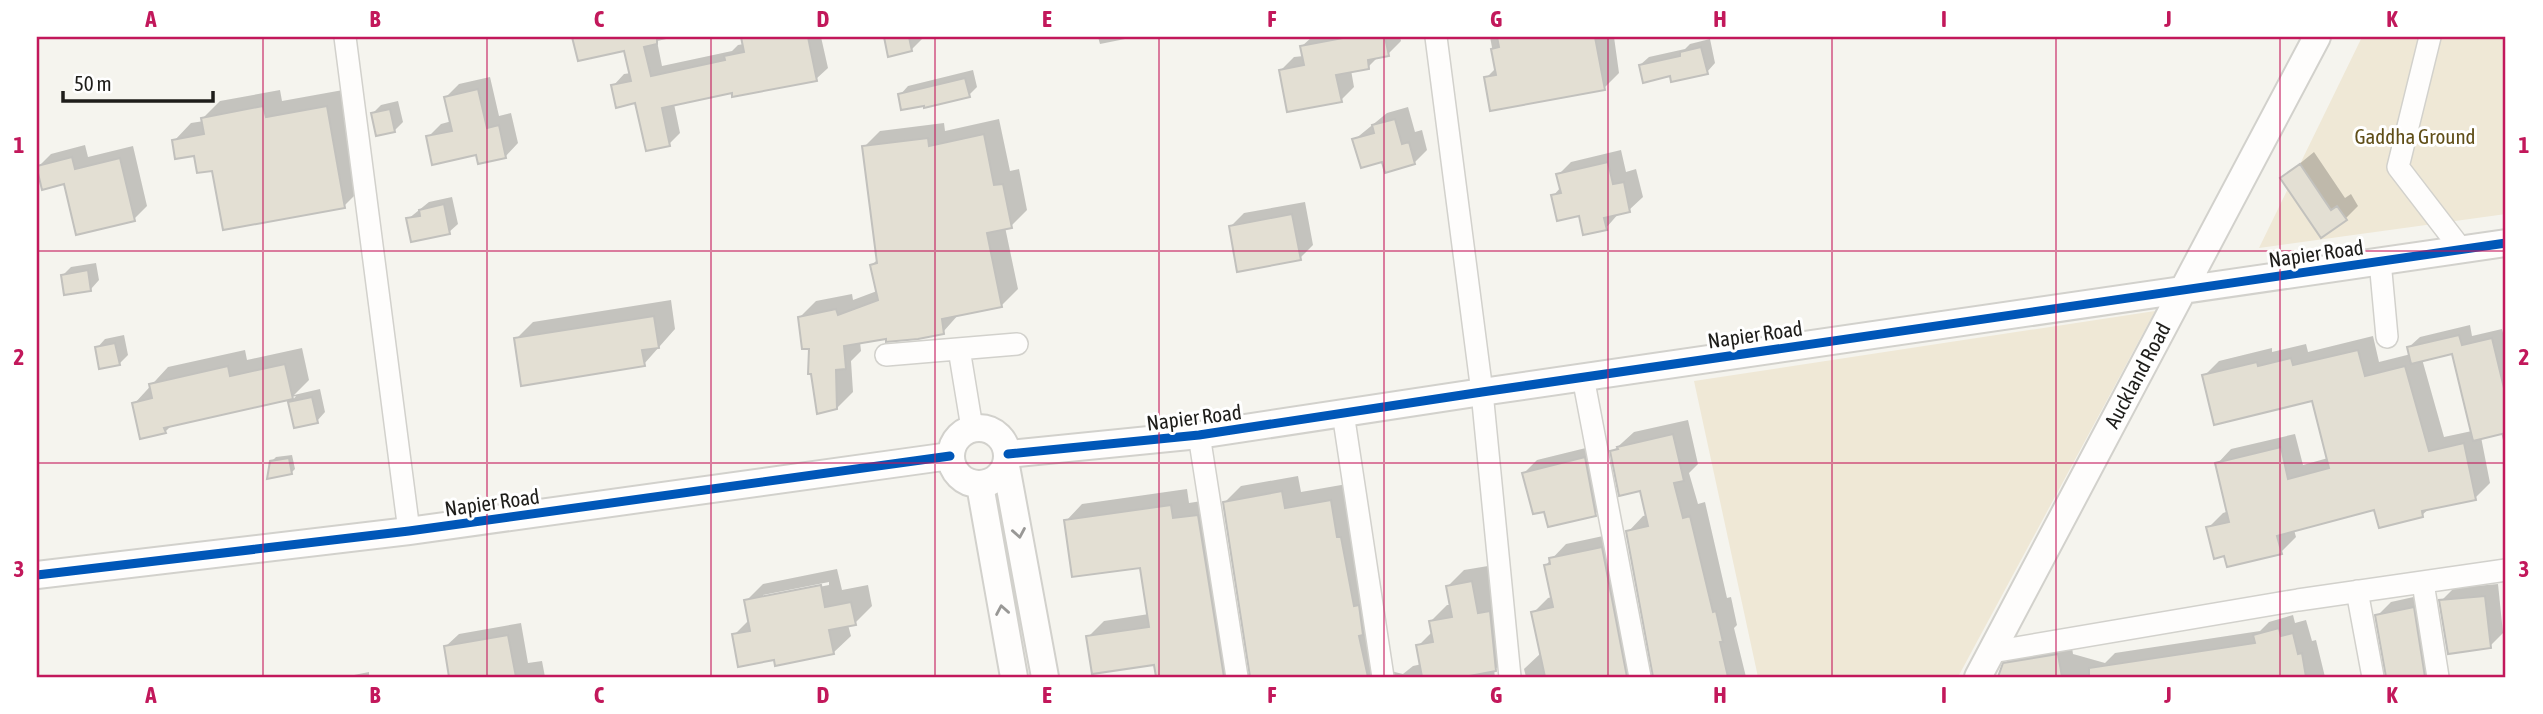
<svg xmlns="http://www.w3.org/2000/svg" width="2543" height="714" font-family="'Asap Condensed',sans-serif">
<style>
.green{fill:#efe8d6}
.shadow{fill:#0003;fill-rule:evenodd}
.building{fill:#e3dfd3;stroke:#c2c1bd;stroke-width:2}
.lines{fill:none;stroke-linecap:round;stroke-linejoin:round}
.minor-casing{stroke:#d2d1cc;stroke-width:24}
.tertiary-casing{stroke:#d2d1cc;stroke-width:30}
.minor{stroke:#fefdfc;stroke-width:21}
.tertiary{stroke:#fefdfc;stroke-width:26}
.cycleway-casing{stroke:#fff;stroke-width:13}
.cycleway{stroke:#0057b8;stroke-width:9}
.oneway{stroke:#999896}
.grid{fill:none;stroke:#c2185b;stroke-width:2;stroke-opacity:0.55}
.labels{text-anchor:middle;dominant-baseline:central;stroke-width:6;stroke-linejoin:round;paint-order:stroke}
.park-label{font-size:21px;fill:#604e18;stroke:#fff}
.street-label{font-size:21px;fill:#1e1d1a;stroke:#fff}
.neatline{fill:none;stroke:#c2185b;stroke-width:2.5}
.grid-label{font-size:23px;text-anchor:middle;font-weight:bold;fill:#c2185b}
</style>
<rect width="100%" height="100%" fill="#f5f4ee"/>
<path class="green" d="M2362,37H2506V214L2259,248Z
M2155,311L1958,677H1758L1694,381Z"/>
<path class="shadow" d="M574,37H676L657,41L662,66L732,51L738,45L744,44L742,37H821L828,68L816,79L733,91L674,104L680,133L669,144L637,101L613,86L624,74L631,73L625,49L579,59Z
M885,37H922L923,38L911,50L889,55Z
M1098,37H1135L1100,44Z
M1312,37H1400L1401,41L1388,54L1379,56L1368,67L1351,70L1354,87L1341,100L1281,70L1294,57L1304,56L1302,46Z
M1490,37H1614L1619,73L1604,88L1486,78L1496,68Z
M1710,39L1715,63L1707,72L1671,74L1640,65L1649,57L1685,49L1690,44Z
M973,70L977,87L969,95H900L908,86Z
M490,77L499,116L511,113L518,143L505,157L477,153L428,137L441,124L452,121L446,97L459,84Z
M280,90L282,101L343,90L361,189L344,206L214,169L174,141L191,123L204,121L203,118L220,101Z
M398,101L403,122L394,131L373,113L381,105Z
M1408,107L1415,132L1422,130L1427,150L1414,163L1383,159L1354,140L1387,113Z
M999,119L1010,171L1019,169L1027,210L1011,226L1005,227L1018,289L1002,305L959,314L943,332L860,342L861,351L851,361L853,392L837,408L800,317L816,301L852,294L853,300L877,291L872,265L878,259L864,147L880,131L944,123L945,131Z
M85,145L88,157L133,146L147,206L134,219L38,167L51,154Z
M1621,150L1626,172L1636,169L1643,197L1629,210L1619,213L1606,228L1553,196L1561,187L1558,175L1571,162Z
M2314,152L2345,198L2351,194L2358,206L2345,219L2321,236L2282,178Z
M452,197L458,224L449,232L408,219L429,202Z
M1305,202L1313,245L1300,258L1231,226L1244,213Z
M96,263L99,280L91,289L63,275L71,267Z
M671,300L675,329L644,364L516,339L533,322Z
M2470,325L2472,336L2502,329L2506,345V453L2501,432L2481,437L2490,483L2475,498L2430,508L2422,515L2376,508L2294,530L2296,537L2281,552L2208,528L2223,513L2229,511L2217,464L2231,449L2295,434L2303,465L2328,458L2314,399L2204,376L2219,361L2272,348V352L2306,344L2308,352L2373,336L2379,362L2411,354L2409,347L2420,337ZM2453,352L2472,431L2444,437L2422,359Z
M124,335L128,355L119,364L97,348L105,339Z
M302,348L309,380L294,395L320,389L325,412L317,421L290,403L296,396L173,424L165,432L134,404L168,367L245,350L247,360Z
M1688,420L1698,464L1689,473L1698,504L1705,502L1727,598L1731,597L1737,625L1734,628L1746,677H1526L1524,669L1541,653L1533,613L1548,598L1552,597L1545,566L1566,544L1617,533L1645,671L1655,675L1628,532L1643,516L1648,515L1642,489L1612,452L1634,432Z
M1598,445L1608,501L1595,514L1546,509L1524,473L1537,460Z
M292,455L295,469L291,473L271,462L276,457Z
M1298,476L1301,492L1347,484L1386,670L1403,674L1413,666L1422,664L1418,646L1433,631L1431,621L1447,605H1451L1448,586L1464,570L1488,566L1493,598L1512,654L1494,670L1495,677H1158L1156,663L1088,637L1104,621L1149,614L1142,566L1066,521L1082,504L1187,489L1189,503L1214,499L1243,670L1252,675L1225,502L1241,486Z
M837,569L842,590L868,585L872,606L855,623L848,625L851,636L833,653L776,658L734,635L749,620L746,601L763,584ZM829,582V585L763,598V595Z
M2498,584L2503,633L2490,646L2441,601L2454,588Z
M2427,594L2441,677H2387L2377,616L2391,602Z
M2293,615L2295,623L2306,620L2312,641L2316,640L2325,677H2272L2271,672L2253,677H1998L2004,664L2019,650L2071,641L2073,654L2105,663L2115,653L2260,631L2269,622Z
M521,623L528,663L542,661L545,677H451L445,647L459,634Z
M369,672V677H352L354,675Z"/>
<path class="building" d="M572,37H657V44L644,47L651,76L725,60L724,56L744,52L741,37H808L817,81L732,97V93L662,108L670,146L646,151L635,103L616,108L611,85L631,81L624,51L578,61Z
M884,37H909L912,51L888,57Z
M1348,37H1385L1389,56L1368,60L1369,69L1336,75L1342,102L1287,112L1279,70L1304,65L1300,46Z
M1497,37H1595L1605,90L1490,111L1484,77L1496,75L1491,49L1499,47Z
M1701,47L1708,74L1671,82L1670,76L1643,83L1639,65L1680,56V52Z
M965,78L970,97L924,108V106L901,110L898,94Z
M478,89L487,128L499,125L506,158L478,164L476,155L432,165L426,136L452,131L444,97Z
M263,106L266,117L327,106L345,208L223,230L212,171L197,173L194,156L175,159L172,140L204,134L201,118Z
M390,109L395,132L376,136L371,113Z
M1395,119L1402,144L1409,142L1415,164L1385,173L1382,162L1361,168L1352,139L1374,133L1372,125Z
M984,134L994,185L1003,184L1012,228L987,233L1002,307L942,319L944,334L918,339L886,342V339L844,346L846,369L836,370L837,409L817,414L811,374H808L809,349H802L798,317L836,309L838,315L878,300L870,265L877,263L862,146L928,138L929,146Z
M72,157L75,169L120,158L135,221L76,235L64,184L42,190L37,169V166Z
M1608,162L1613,184L1624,182L1630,212L1604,218L1607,230L1583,235L1579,216L1557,221L1551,195L1561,193L1556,174Z
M2300,164L2331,210L2337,206L2347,220L2321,238L2280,178Z
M444,204L450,234L411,242L406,218L420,216L419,210Z
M1292,214L1301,260L1237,272L1229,226Z
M88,270L91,291L64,295L61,275Z
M654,316L659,348L642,350L645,366L521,386L514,338Z
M2459,335L2462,345L2492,338L2504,388L2506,387V433L2473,441L2452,354L2411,364L2407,347Z
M115,343L120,365L99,369L95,347Z
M2358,350L2365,376L2405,366L2429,451L2464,443L2476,500L2422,511L2423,517L2379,528L2374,510L2277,536L2282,554L2227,567L2224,556L2214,559L2206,527L2229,522L2215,463L2281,447L2288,479L2329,468L2312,401L2214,425L2202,375L2257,362L2258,366L2291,358L2293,365Z
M285,364L293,399L164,428L166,433L140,439L132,403L152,398L149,384L228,366L230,376Z
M312,397L318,423L294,428L288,402Z
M1673,434L1684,481L1674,483L1683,518L1690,516L1713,612L1716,611L1723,642H1720L1728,677H1653L1626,531L1648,526L1640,491L1619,496L1610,451L1618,449L1617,447Z
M1585,457L1596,516L1548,527L1544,512L1533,514L1522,473Z
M289,458L292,474L267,479L270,461Z
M1282,491L1285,508L1331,500L1337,537H1341L1354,606L1359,605L1363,635L1359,636L1368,677H1250L1223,502Z
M1171,505L1173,518L1198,515L1224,677H1156L1154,665L1092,674L1086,636L1149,627L1140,568L1072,577L1064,520Z
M1602,547L1627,677H1545L1531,612L1553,607L1544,565L1550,564L1549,558Z
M1472,581L1478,613L1490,611L1496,671L1464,677H1422L1416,645L1433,642L1429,621L1452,617L1446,586Z
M821,585L825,607L851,602L856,625L829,630L834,654L775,666L774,660L738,667L732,634L750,631L744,600Z
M2485,596L2491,648L2448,654L2439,600Z
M2414,607L2425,677H2386L2375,615Z
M2279,628L2281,636L2293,633L2298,654L2302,653L2306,677H2089V668L2255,643L2253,635Z
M508,635L516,677H449L444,646Z
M2058,654L2062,677H1998L2003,663Z"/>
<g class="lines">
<g class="minor-casing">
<path id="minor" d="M345,37L409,531
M1436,37L1482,392L1510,677
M2430,37L2398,167L2461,249
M2380,261L2387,337
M959,349L972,428
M886,355L1017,344
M1583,377L1640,677
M1343,413L1383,677
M1199,435L1237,677
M2423,583L2438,677
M2357,591L2373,677
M1992,652L2298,600L2506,570"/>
</g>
<g class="tertiary-casing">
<path id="tertiary" d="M951 456a28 28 0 1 1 56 0a28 28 0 1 1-56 0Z
M1008,454L1199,435L1482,392L2506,243
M1006,466L1045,677
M980,485L1014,677
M37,575L409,531L950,456
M1978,677L2317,37"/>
</g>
<use href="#minor" class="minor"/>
<use href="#tertiary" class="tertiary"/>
<g class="cycleway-casing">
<path id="cycleway" d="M1008,454L1199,435L1482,392L2506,243
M37,575L409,531L950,456"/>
</g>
<use href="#cycleway" class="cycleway"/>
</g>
<defs><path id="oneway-chevron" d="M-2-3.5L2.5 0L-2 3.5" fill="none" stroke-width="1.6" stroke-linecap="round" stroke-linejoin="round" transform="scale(1.75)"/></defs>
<g class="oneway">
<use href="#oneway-chevron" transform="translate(1019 533) rotate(80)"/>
<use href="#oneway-chevron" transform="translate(1002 610) rotate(-100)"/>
</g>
<path class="grid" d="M263,37V677M487,37V677M711,37V677M935,37V677M1159,37V677M1384,37V677M1608,37V677M1832,37V677M2056,37V677M2280,37V677M37,251H2506M37,463H2506"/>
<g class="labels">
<g class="park-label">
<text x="2415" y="136">Gaddha Ground</text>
</g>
<g class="street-label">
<text transform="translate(2316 253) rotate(-8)">Napier Road</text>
<text transform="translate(1755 334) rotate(-8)">Napier Road</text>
<text transform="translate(2137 375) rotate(-62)">Auckland Road</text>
<text transform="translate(1194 417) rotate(-7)">Napier Road</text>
<text transform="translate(492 502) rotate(-8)">Napier Road</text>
</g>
</g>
<rect width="2543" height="714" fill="none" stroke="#ffffff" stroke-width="77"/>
<path d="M63 91v10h150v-10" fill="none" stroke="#1e1d1a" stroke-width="3.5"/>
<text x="74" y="91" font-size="21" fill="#1e1d1a" stroke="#ffffff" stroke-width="5" paint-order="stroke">50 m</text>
<rect x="38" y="38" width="2466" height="638" class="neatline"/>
<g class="grid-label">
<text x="151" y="27">A</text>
<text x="375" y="27">B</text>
<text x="599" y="27">C</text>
<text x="823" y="27">D</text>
<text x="1047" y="27">E</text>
<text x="1272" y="27">F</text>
<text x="1496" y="27">G</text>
<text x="1720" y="27">H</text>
<text x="1944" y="27">I</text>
<text x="2168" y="27">J</text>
<text x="2392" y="27">K</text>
<text x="19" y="153">1</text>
<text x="2524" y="153">1</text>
<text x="19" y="365">2</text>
<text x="2524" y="365">2</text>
<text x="19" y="577">3</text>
<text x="2524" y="577">3</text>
<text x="151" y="703">A</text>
<text x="375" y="703">B</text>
<text x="599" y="703">C</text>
<text x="823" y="703">D</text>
<text x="1047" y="703">E</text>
<text x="1272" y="703">F</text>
<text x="1496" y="703">G</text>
<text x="1720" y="703">H</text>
<text x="1944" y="703">I</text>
<text x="2168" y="703">J</text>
<text x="2392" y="703">K</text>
</g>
</svg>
